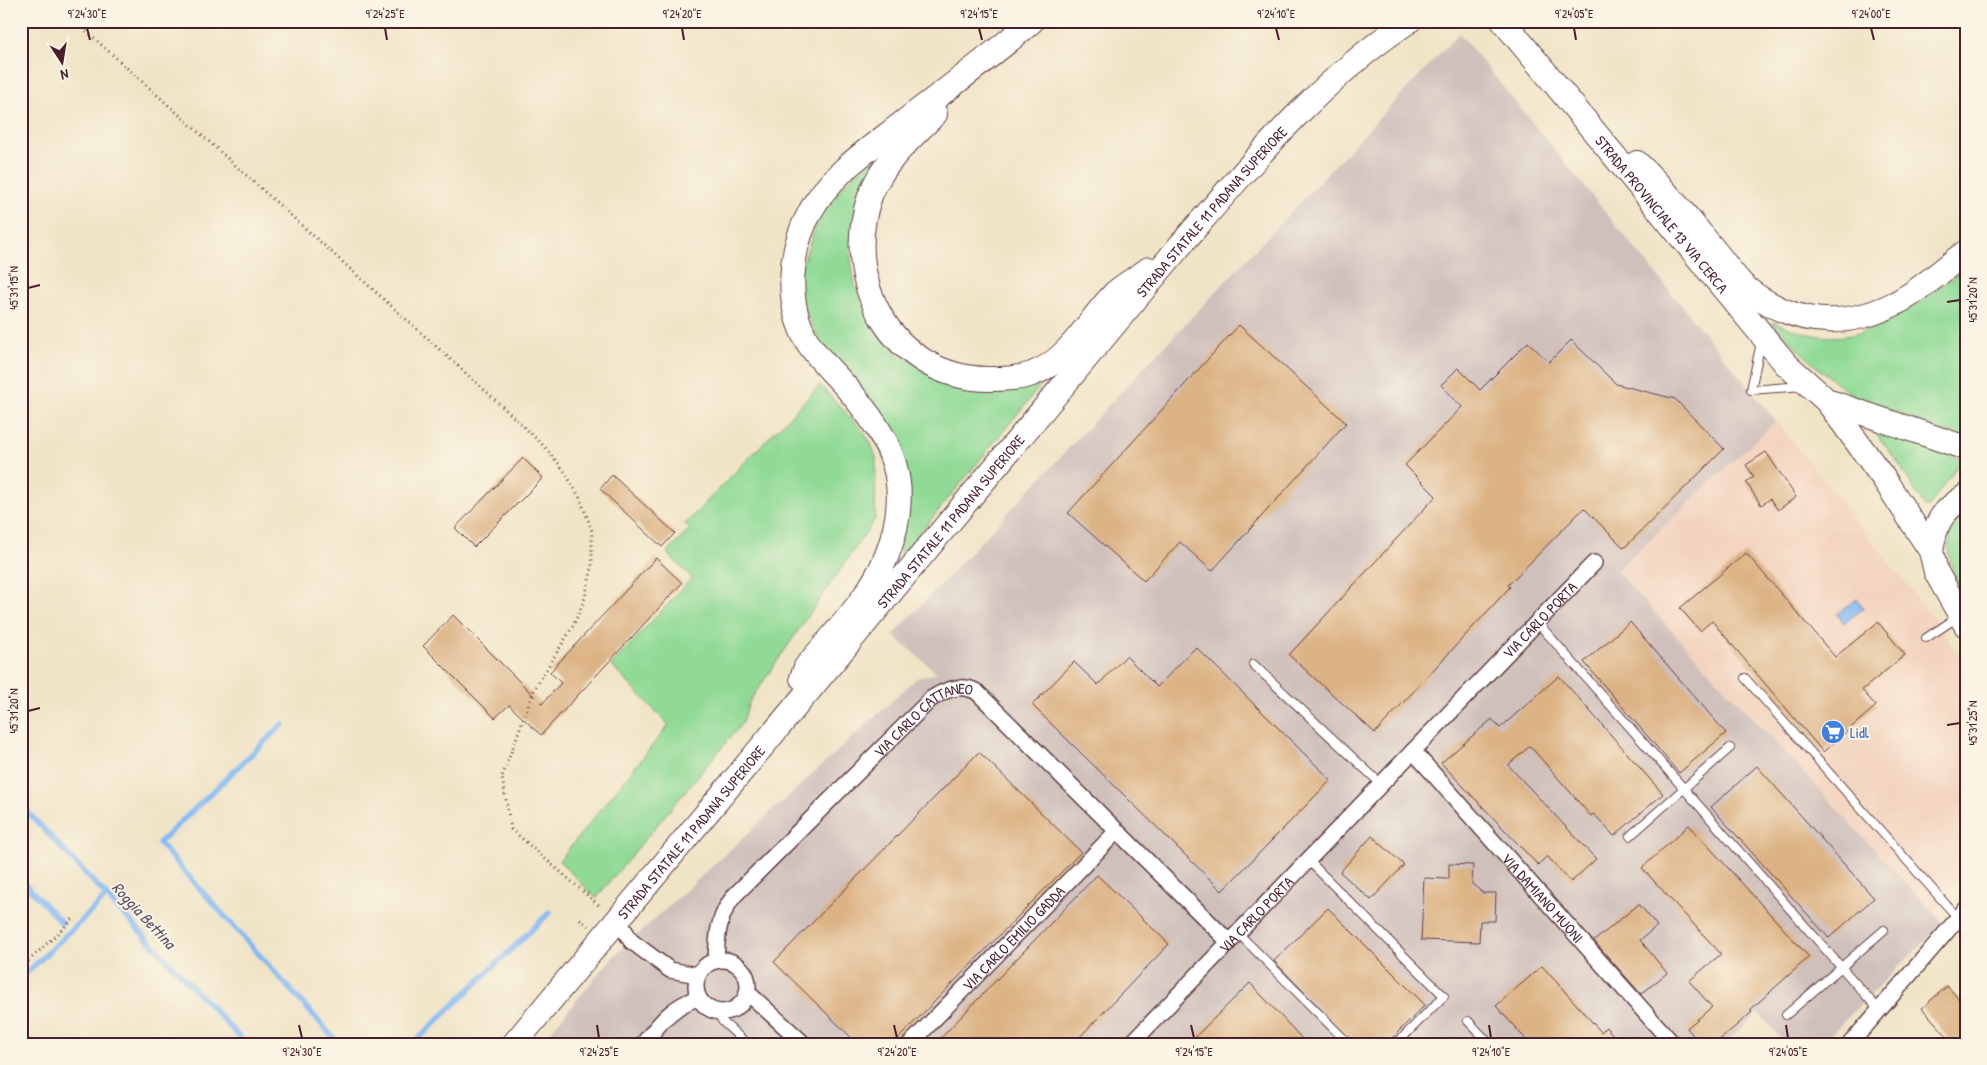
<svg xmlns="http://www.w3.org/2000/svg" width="1987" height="1065" font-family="'Patrick Hand',sans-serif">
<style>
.built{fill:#f3d4bf}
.industrial{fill:#cfc0bb}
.green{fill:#90da96;stroke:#6d7c60}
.water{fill:#85baf4;stroke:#686c90}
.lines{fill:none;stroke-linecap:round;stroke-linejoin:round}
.stream{stroke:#85baf4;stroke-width:5.5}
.building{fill:#dcb385}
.lane-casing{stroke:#633d42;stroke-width:10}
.street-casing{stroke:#633d42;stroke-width:18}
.primary-casing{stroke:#633d42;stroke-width:26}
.path{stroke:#633d42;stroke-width:3;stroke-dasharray:1 4;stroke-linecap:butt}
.lane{stroke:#fff;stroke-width:8}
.street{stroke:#fff;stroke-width:15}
.primary{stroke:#fff;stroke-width:24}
.ticks{fill:none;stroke:#4a1f2b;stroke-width:2}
.labels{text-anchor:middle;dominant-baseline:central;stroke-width:4;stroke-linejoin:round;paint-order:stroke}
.street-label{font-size:15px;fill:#4a1f2b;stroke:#fcf5e5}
.shop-label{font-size:15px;fill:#366cbe;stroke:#fcf5e5;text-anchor:start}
.water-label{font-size:16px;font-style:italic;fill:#5c4e67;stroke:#fcf5e5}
.neatline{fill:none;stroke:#4a1f2b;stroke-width:2}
.ticks-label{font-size:12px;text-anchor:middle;fill:#4a1f2b}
</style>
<rect width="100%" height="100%" fill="#fcf5e5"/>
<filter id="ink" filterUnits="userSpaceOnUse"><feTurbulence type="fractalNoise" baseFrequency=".02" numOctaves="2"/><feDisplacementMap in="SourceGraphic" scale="10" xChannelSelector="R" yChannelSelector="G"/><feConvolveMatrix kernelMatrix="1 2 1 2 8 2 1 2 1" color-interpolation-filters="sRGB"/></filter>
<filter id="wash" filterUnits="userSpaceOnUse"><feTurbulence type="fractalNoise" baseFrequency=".0096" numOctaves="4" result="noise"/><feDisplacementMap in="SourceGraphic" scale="20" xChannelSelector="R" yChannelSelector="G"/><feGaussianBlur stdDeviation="1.12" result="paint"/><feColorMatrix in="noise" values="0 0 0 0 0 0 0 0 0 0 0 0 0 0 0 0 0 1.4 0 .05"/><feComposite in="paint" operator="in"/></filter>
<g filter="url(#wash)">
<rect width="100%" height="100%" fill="#f0e4c6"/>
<path class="built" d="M1776,421L1943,630L1966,665V873L1933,912L1616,571Z"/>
<path class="industrial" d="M1459,33L1776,421L1616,571L1943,923L1821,1044H1786L1758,1013L1724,1044H540L611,959L917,678L937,673L893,635Z"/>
<path class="green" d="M880,156L854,220L850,254L855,285L873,328L899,356L1042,380V384L902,555L900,552L908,499L824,351L800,300V271L820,214L844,185L874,157Z
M1966,268V441L1853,396L1812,363L1772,322C1787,327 1804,334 1820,336C1875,344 1923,297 1966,268Z
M820,385L864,432L871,444L876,457L875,519L749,702L743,722L596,898L559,861L669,725L611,665L692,578L667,553L690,529L685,524Z
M1869,425L1962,459L1929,507H1925L1897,461Z
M1966,512V604C1953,574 1934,535 1966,512Z"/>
<path class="water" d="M1857,599L1864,608L1844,623L1837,614Z"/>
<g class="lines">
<path class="stream" d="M283,724L159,843L339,1044
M21,805L246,1044
M21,880L62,923
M21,978L107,896
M413,1044L550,912"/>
</g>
<g id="blocks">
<path class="building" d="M1239,325L1346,423L1212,571L1180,542L1144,581L1068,513Z
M1571,340L1616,384L1675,399L1724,449L1624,548L1584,508L1508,585L1510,587L1375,733L1289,655L1436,496L1405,465L1462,407L1441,385L1458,368L1480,390L1528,342L1549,362Z
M1766,452L1796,497L1778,510L1770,499L1761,505L1746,482L1754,477L1746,465Z
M523,458L543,478L474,547L455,528Z
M612,475L675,533L662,547L600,489Z
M1746,553L1835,657L1878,622L1905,655L1862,690L1876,706L1823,752L1712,621L1700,631L1680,608Z
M656,558L682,583L541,735L509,705L495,718L423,646L453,615L542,704L561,683L550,672Z
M1630,622L1726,733L1679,773L1584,662Z
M1196,647L1331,780L1222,891L1032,705L1074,662L1098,685L1126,656L1157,687Z
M1559,676L1663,794L1614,836L1594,814L1591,816L1530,746L1508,765L1596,859L1571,882L1547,856L1538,865L1441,763L1492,719L1500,728Z
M979,752L1081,852L893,1044H858L774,962Z
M1757,766L1874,898L1829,938L1711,807Z
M1689,825L1809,957L1750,1010L1752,1012L1715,1044H1700L1687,1028L1712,1007L1689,981L1721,954L1642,868Z
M1372,836L1404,865L1371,900L1340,872Z
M1449,864L1473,865L1472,884L1483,893H1496L1495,921H1480L1479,942L1421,940L1424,878L1449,879Z
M1097,875L1169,944L1073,1044H935Z
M1639,904L1657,926L1640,940L1667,973L1641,994L1594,941Z
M1328,908L1425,1005L1386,1044H1354L1274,961Z
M1542,966L1601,1032L1606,1027L1621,1044H1530L1496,1006Z
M1250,983L1307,1044H1203L1196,1036Z
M1947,986L1966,1007V1044H1954L1922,1008Z"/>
</g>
</g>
<g filter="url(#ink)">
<use href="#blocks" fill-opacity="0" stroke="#633d42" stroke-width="1"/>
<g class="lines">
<g class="lane-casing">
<path id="lane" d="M1761,342L1751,390L1803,386
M1537,622L1879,1010
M1926,638L1958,617
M1253,664L1381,784
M1745,678L1958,918
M1630,836L1730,748
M1308,860L1444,996L1396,1044
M1238,933L1349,1044
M717,1012L723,1022L747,1044
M1786,1015L1884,930
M1468,1021L1490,1044"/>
</g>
<g class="street-casing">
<g id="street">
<path id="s1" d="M1413,751L1673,1044"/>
<path d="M618,919L631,941L670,970L698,975"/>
<circle cx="722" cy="986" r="26"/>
<path id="s2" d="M716,961C717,935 718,915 735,895L931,699C944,690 962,683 977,692L1229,942"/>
<path d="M747,992L804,1044"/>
<path d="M643,1044C660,1023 672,1006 698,998"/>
<path id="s3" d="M910,1044L1116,832"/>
<path id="s4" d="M1131,1044L1594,563"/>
<path d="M1850,1044L1966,909"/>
</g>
</g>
<g class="primary-casing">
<g id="primary">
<path id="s5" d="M1503,21L1786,364L1827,401L1884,479L1931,551L1936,572L1966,625"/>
<path d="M935,114C911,138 882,163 870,196C840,281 893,377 987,379C1002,379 1017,379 1032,374C1070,360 1087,321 1115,293C1125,284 1138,277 1149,269"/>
<path d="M1637,163C1666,190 1690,221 1715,251C1725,263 1735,279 1747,289C1794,325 1843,330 1896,303C1919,292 1944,268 1966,252"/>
<path d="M1827,401L1966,448"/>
<path d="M1931,551C1935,523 1941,511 1966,496"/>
<path d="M802,678L806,667C835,632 871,597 887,555C914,484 893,441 847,388C834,373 817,358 807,341C785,302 789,250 810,212C830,174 871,148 904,122C947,89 991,57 1032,21"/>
<path id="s6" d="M514,1044L1178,248C1249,166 1317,82 1409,21"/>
</g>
</g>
<path class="path" d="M75,21L489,394L541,443L563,469L580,498L592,531V568L584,601L573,626L534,690L502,777L511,829L601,907
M580,919L588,926
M21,968L74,918"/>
<use href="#lane" class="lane"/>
<use href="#street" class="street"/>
<use href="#primary" class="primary"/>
</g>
</g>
<path class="ticks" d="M87,28L90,40M385,28L387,40M682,28L684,40M979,28L982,40M1276,28L1279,40M1574,28L1576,40M1871,28L1874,40M28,288L40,285M1947,302L1960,300M28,711L40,708M1947,725L1960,723M299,1025L302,1038M597,1025L599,1038M894,1025L897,1038M1191,1025L1194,1038M1489,1025L1491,1038M1786,1025L1788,1038"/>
<defs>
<g id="supermarket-disc" transform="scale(1.25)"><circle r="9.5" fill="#3f7fe0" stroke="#fcf5e5"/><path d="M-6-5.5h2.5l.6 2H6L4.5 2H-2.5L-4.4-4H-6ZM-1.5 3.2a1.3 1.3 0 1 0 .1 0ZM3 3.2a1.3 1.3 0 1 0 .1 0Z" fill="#fff"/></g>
</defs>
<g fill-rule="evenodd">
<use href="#supermarket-disc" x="1833" y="732"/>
</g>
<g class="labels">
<g class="street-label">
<text stroke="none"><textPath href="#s6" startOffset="1086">STRADA STATALE 11 PADANA SUPERIORE</textPath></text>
<text stroke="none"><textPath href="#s5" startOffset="250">STRADA PROVINCIALE 13 VIA CERCA</textPath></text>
<text stroke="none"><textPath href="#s6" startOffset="681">STRADA STATALE 11 PADANA SUPERIORE</textPath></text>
<text stroke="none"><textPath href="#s4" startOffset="589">VIA CARLO PORTA</textPath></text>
<text stroke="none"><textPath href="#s2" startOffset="331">VIA CARLO CATTANEO</textPath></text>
<text stroke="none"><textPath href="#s6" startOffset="276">STRADA STATALE 11 PADANA SUPERIORE</textPath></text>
<text stroke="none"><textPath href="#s1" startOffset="196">VIA DAMIANO MUONI</textPath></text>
<text stroke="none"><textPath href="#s4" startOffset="180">VIA CARLO PORTA</textPath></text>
<text stroke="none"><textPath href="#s3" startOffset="148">VIA CARLO EMILIO GADDA</textPath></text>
</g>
<g class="shop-label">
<text x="1850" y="732">Lidl</text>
</g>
<g class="water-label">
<text transform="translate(144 915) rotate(47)">Roggia Bettina</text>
</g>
</g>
<rect width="1987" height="1065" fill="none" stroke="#fcf5e5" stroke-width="55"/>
<g transform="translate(62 62) rotate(168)" stroke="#fcf5e5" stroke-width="4" paint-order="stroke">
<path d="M0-4L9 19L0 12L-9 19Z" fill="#4a1f2b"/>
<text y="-8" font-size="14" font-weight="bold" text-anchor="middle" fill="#4a1f2b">N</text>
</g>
<rect x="28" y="28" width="1932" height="1010" class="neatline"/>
<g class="ticks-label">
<text x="87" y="18">9°24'30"E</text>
<text x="385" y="18">9°24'25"E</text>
<text x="682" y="18">9°24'20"E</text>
<text x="979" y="18">9°24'15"E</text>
<text x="1276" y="18">9°24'10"E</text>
<text x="1574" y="18">9°24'05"E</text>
<text x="1871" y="18">9°24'00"E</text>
<text transform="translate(14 288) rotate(-90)" y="4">45°31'15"N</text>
<text transform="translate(1973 300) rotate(-90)" y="4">45°31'20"N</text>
<text transform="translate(14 711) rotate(-90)" y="4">45°31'20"N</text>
<text transform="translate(1973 723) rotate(-90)" y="4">45°31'25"N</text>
<text x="302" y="1056">9°24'30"E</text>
<text x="599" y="1056">9°24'25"E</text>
<text x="897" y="1056">9°24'20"E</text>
<text x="1194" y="1056">9°24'15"E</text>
<text x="1491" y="1056">9°24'10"E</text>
<text x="1788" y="1056">9°24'05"E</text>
</g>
</svg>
